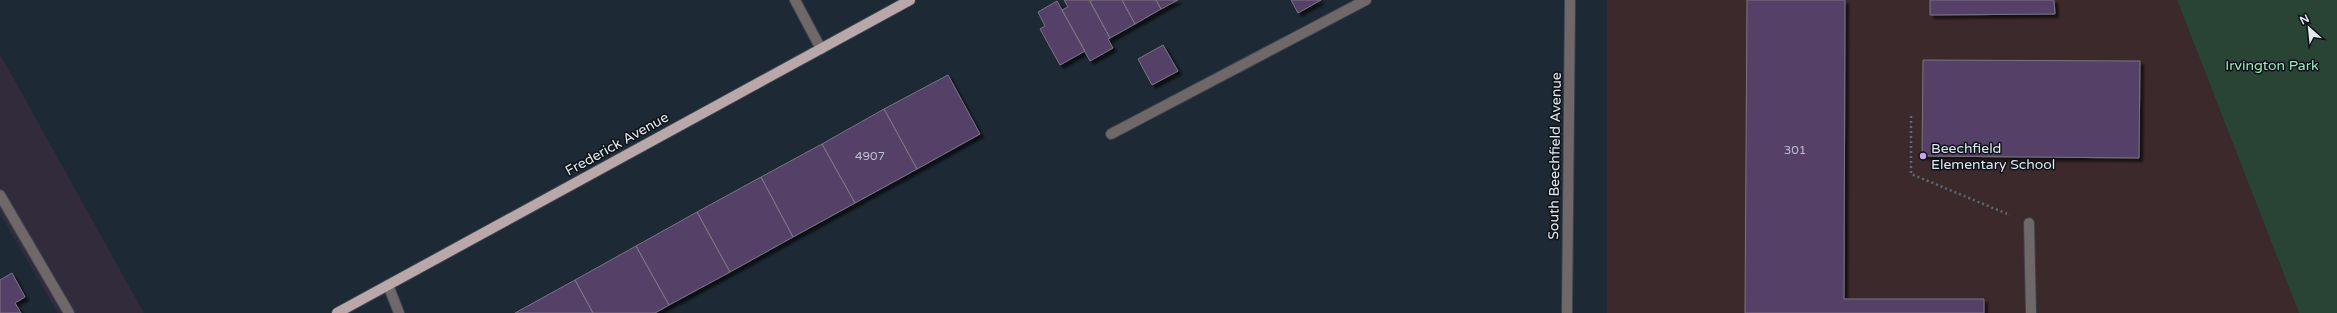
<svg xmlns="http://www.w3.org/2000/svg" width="2337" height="313" font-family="'Varela Round',sans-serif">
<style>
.commercial{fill:#312b3c}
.education{fill:#3c292c}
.green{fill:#294434}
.building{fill:#554067;stroke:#7b7383;filter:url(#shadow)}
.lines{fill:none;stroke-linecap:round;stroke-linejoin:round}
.service-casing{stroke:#38444e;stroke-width:12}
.minor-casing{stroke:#38444e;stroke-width:12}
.tertiary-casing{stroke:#38444e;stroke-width:12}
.primary-casing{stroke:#38444e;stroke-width:12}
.path{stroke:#5f6973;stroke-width:2.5;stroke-dasharray:2 3;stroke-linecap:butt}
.service{stroke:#706769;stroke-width:10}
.minor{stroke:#706769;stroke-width:10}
.tertiary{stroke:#706769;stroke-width:10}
.primary{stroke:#baa7aa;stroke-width:10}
.poi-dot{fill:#c3a7f2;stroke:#0c1116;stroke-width:1.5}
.labels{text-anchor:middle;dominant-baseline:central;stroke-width:3;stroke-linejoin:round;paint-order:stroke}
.number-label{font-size:12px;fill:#bdbece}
.park-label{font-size:14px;fill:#9de9bc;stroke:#0c1116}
.street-label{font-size:14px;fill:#e0e8f0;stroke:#0c1116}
.poi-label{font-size:14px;fill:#e0e8f0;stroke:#0c1116;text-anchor:start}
</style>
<defs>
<filter id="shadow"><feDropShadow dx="3.5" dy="3.5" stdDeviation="1" flood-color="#0009"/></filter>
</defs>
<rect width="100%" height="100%" fill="#1d2934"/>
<path class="commercial" d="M0,54L144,313H58L0,214Z"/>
<path class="education" d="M1607,0H2177L2299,313H1607Z"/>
<path class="green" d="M2177,0H2337V313H2299Z"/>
<path class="building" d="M1064,0H1089L1110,38L1108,39L1113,48L1090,61L1062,10L1068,7Z
M1093,0H1122L1135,24L1110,38L1090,1Z
M1122,0H1156L1161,9L1135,24Z
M1156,0H1178L1161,9Z
M1291,0H1321L1298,13Z
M1747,0H1845L1844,299H1984V313H1745Z
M1930,0H2054L2055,14L1930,15Z
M1057,1L1085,51L1060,65L1040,29L1045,26L1038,12Z
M1163,45L1178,71L1152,85L1138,59Z
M1923,60L2140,61L2139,158L1922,156Z
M948,75L980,134L917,169L884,109Z
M884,109L917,169L855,203L822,144Z
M822,144L855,203L793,237L761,177Z
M761,177L793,237L730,272L697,212Z
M697,212L730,272L669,305L636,246Z
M636,246L669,305L655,313H593L575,280Z
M12,273L25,297L15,303L21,313H0V280Z
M575,280L593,313H515Z"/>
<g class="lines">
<g class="service-casing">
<path id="service" d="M1111,134L1366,0
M0,195L69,313
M2029,223L2031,313"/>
</g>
<g class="minor-casing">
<path id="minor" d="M795,0L821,49
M388,285L399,313"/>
</g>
<g class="tertiary-casing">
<path id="tertiary" d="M1567,313L1570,0"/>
</g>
<g class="primary-casing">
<path id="primary" d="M337,313L910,0"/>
</g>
<path class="path" d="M1911,116V174L2010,215"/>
<use href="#service" class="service"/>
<use href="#minor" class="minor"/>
<use href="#tertiary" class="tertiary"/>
<use href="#primary" class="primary"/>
</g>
<circle class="poi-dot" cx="1923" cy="156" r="4"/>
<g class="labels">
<g class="number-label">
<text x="1795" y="150">301</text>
<text x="870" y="156">4907</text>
</g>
<g class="park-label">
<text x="2272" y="65">Irvington Park</text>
</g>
<g class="street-label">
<text transform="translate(617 144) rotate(-29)">Frederick Avenue</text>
<text transform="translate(1555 156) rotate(-89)">South Beechfield Avenue</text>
</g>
<g class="poi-label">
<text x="1931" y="148">Beechfield<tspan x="1931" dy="16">Elementary School</tspan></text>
</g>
</g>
<g transform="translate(2309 28) rotate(333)" stroke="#0c1116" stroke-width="3" paint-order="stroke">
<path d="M0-3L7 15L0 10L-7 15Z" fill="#e0e8f0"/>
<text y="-6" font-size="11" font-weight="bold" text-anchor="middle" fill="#e0e8f0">N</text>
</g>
</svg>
